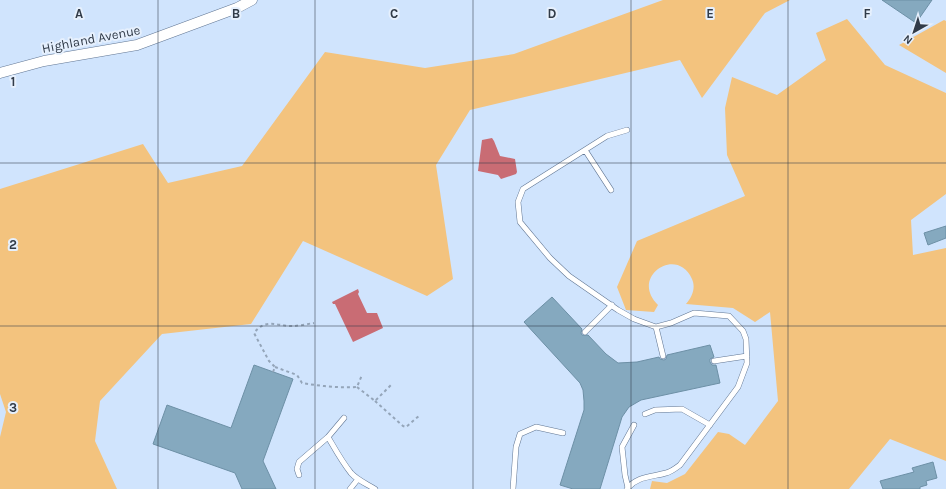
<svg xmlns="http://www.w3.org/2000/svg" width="946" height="489" font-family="Karla,sans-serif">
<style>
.green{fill:#f3c37e}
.water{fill:#c96c74}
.building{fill:#85a9bf;stroke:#6d90a6}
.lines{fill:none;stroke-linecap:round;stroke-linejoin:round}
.service-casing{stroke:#617693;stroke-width:6}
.minor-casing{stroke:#617693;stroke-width:11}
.path{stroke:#94a5b9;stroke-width:2;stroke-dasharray:3 3;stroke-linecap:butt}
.service{stroke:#fff;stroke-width:5}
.minor{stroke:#fff;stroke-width:10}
.grid{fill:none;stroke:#313b48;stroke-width:1;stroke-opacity:0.55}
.labels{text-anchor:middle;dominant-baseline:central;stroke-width:4;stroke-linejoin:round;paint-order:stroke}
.street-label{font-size:13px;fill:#313b48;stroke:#e6f0fd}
.grid-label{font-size:13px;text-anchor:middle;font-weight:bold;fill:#313b48;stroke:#e6f0fd;stroke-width:4;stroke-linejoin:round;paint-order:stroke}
</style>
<rect width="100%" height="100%" fill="#d0e4fd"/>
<path class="green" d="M663,0H790L765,13L702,98L680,60L470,110L436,165L453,279L427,296L303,241L251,324L162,334L100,401L95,441L117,489H0V437L6,412L0,394V189L143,144L168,183L242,166L325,52L425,68L514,54Z
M847,19L885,65L946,93V194L911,220L913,255L946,248V461L890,439L849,489H650L652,481L667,483L685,474L718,432L729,434L745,445L778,401L770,312L755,322L733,308L686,304C692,297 696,288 692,279C677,245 629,277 658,305L654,312L626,310L617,287L637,241L745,196L727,155L725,108L732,77L777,95L826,60L816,33Z
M944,20L946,21V73L899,45Z"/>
<path class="water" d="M492,138L494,141L500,156L515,159L517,172L516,174L501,179L498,175L478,171L482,140Z
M358,289L359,292L358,294L367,313H377L383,328L353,342L335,304H333L332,302Z"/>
<path class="building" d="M882,0H932L916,23Z
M946,226V238L928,245L924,233Z
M552,297L582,329L581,333L582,335H588L606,354L618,363L637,362L659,357L660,359L664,360L666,359L667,355L710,345L714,357L710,359V362L712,365H716L720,383L641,400L629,407L622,417L600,489H573L560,485L584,410V401L583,390L580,383L524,322Z
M254,365L293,379L263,461L276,489H242L235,473L153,444L167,405L231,428Z
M933,462L937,478L926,481L927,485L920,487V489H883L880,481L914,472L912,468Z"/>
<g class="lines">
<g class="service-casing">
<path id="service" d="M627,130L607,136L523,189L518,202L520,222L550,258L569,276L618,310L634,319L656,327L671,323L694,313L729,316L743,331L746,339L747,363L738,387L680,465C676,468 671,472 666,473C652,477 637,476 627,489
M585,150L611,190
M656,327L663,356
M585,332L612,305
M714,361L747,356
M645,414L655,410L682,409L710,425
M344,418L328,437C335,449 342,462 351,473C357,480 367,484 375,489
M299,475L297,469L299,462L328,437
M628,488L625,475L622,447L634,425
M350,489L358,479
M513,489L516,447L520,434L536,427L563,433"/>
</g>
<g class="minor-casing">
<path id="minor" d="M0,73L44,61L137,45L237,8L252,0"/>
</g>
<path class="path" d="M275,367L297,375L302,383C320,386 339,388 357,387L362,375
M273,372L275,367L269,361L254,333C265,318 277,326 292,326C299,326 307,324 314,323
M357,387L375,401L391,385
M375,401L403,426L406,427L420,415"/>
<use href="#service" class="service"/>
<use href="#minor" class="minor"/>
</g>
<path class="grid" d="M158,0V489M315,0V489M473,0V489M631,0V489M788,0V489M0,163H946M0,326H946"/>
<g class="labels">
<g class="street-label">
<text transform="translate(91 39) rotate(-11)">Highland Avenue</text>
</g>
</g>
<g class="grid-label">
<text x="79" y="18">A</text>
<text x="236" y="18">B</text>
<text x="394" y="18">C</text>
<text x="552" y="18">D</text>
<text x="710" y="18">E</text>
<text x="867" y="18">F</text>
<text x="13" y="86">1</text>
<text x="13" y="249">2</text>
<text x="13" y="412">3</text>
</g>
<g transform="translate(914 32) rotate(219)" stroke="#e6f0fd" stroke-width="3" paint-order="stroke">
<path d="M0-3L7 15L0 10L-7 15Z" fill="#313b48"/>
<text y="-6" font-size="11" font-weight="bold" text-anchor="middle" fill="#313b48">N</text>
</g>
</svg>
